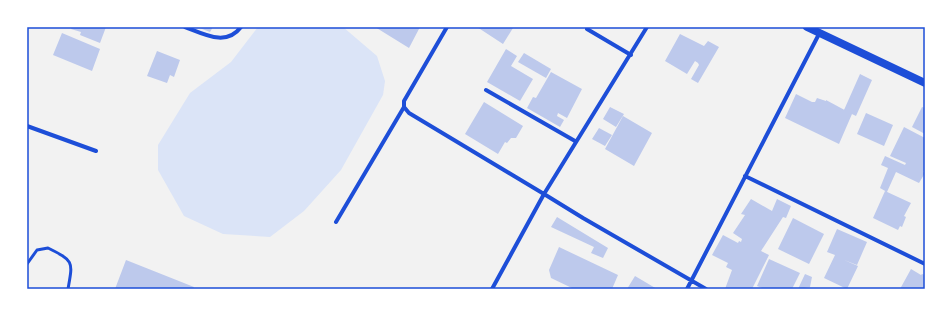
<svg xmlns="http://www.w3.org/2000/svg" width="952" height="316" font-family="'DM Sans',sans-serif">
<style>
.green{fill:#dbe4f7}
.building{fill:#bdc9ec}
.lines{fill:none;stroke-linecap:round;stroke-linejoin:round}
.service{stroke:#1d4ed8;stroke-width:3}
.minor{stroke:#1d4ed8;stroke-width:4}
.secondary{stroke:#1d4ed8;stroke-width:8}
.neatline{fill:none;stroke:#1d4ed8;stroke-width:1.5}
</style>
<rect width="100%" height="100%" fill="#f2f2f2"/>
<path class="green" d="M258,27H343L377,56L385,81L383,95L341,170L304,211L270,237L223,234L184,216L158,170V145L190,93L231,62Z"/>
<path class="building" d="M72,27H106L100,43L80,35L81,32L71,29Z
M197,27H213L210,32Z
M375,27H420L409,48Z
M477,27H512L513,28L503,44Z
M62,33L100,49L92,71L53,55Z
M680,34L704,46L708,41L719,47L698,83L691,79L699,65L698,63L695,61L687,74L665,61Z
M506,49L517,56L511,66L533,79L520,101L487,82Z
M157,51L180,60L174,77L170,75L167,83L147,76Z
M524,53L551,69L546,78L518,62Z
M551,72L582,89L567,118L558,113L557,116L564,120L560,127L527,108L533,97L536,98Z
M860,74L872,80L856,116L844,110Z
M796,94L812,102H815L817,98L826,101V100L852,114L839,144L785,118Z
M484,102L523,126L516,138H511L507,143L505,142L498,154L465,134Z
M610,107L624,114L616,127L603,119Z
M922,107L925,108V134L912,127Z
M866,113L893,125L884,146L857,134Z
M623,116L652,133L634,166L605,149Z
M904,127L925,138V168L923,172L925,173L919,183L896,172L887,192L880,188L888,168L881,165L885,156L905,165L906,163L890,156Z
M599,128L612,135L605,146L592,139Z
M885,191L911,203L904,216L906,217L902,227L900,226L898,230L873,218Z
M751,199L772,211L777,199L791,206L786,218L783,217L761,251L769,255L752,289H725L732,270L726,267L728,263L712,255L723,235L738,243L739,241L741,242L742,239L733,233L745,215L741,214Z
M557,217L608,248L603,258L591,253L594,247L551,227Z
M793,218L824,234L809,264L778,249Z
M837,229L867,242L857,265L844,260L858,266L847,289L824,278L835,255L827,252Z
M559,247L618,275L612,289H574L551,278L549,270Z
M769,259L800,273L792,289H765L757,286Z
M126,260L194,287L193,289H115Z
M911,269L921,275L922,274L925,275V289H900Z
M805,274L812,277L810,287L798,289Z
M635,276L657,289H627Z"/>
<g class="lines">
<path class="service" d="M27,264L37,250L48,248C74,261 73,261 68,289"/>
<path class="minor" d="M185,27C204,34 226,47 241,27
M647,27L544,194L583,218L706,289
M587,29L631,55
M486,90L575,141
M404,107L409,113L544,194L492,289
M27,126L96,151
M745,176L925,264
M336,222L404,107V101L447,27
M687,289L819,34"/>
<path class="secondary" d="M807,27L925,83"/>
</g>
<rect width="952" height="316" fill="none" stroke="#ffffff" stroke-width="56"/>
<rect x="28" y="28" width="896" height="260" class="neatline"/>
</svg>
